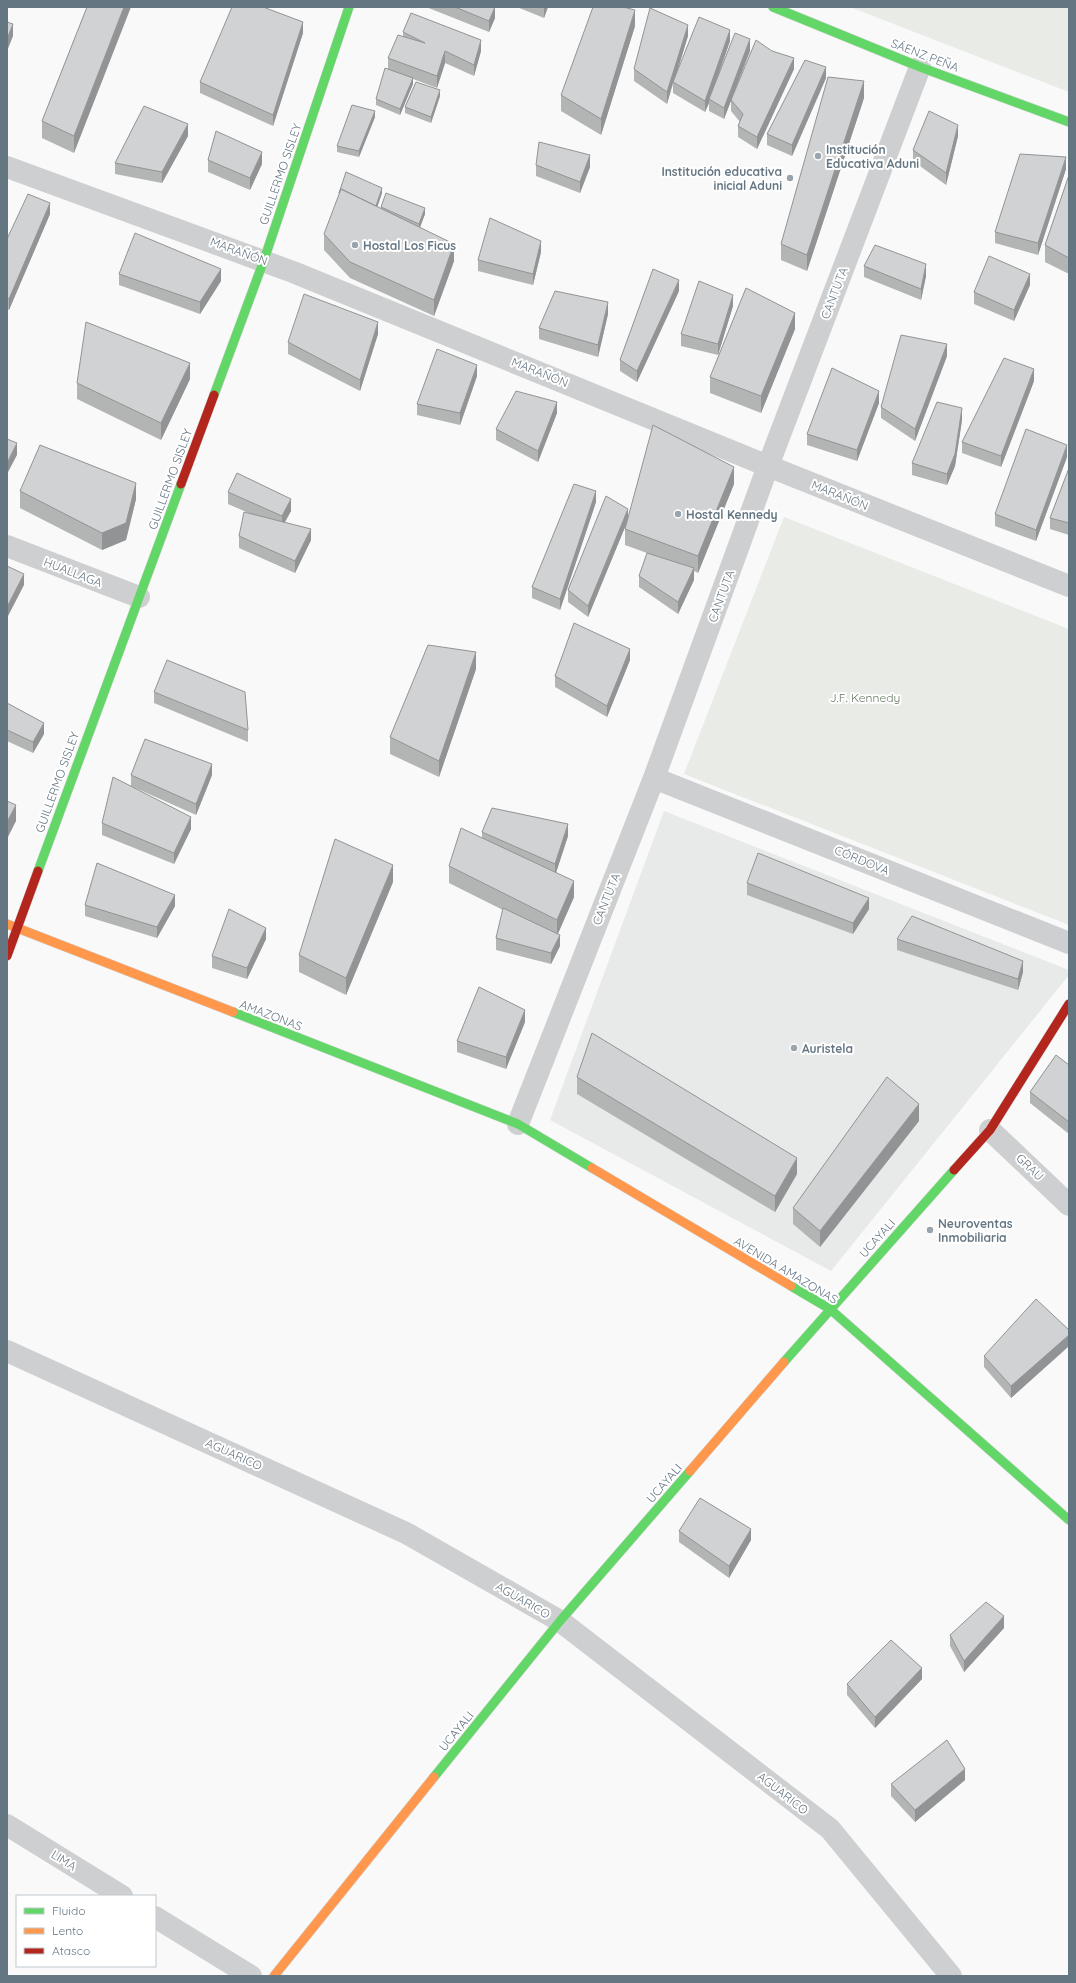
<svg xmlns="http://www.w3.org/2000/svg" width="1076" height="1983" font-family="Quicksand,sans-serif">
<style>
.built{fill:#e8e9e9}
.green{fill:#e8ebe6}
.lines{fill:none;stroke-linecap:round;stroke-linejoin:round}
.fast-casing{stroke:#d5d6d7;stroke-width:10}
.slow-casing{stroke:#d5d6d7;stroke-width:10}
.jam-casing{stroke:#d5d6d7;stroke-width:10}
.street{stroke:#cecfd0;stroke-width:22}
.fast{stroke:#63d668;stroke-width:9}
.slow{stroke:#ff974d;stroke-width:9}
.jam{stroke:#b3261e;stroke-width:9}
.wall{fill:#b3b5b5}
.shaded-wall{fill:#929394}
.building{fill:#d0d2d3;stroke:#929394}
.poi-dot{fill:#99a4ac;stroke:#fff;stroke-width:1.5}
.labels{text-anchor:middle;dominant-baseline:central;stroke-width:4;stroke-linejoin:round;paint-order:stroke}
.street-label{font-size:12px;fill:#657683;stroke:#fff}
.poi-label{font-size:12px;font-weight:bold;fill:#657683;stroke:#fff;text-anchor:start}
.park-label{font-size:12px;fill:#687a64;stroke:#fff}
</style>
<rect width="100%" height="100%" fill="#f9f9f9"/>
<path class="built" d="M664,811L1069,970V975L831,1271L550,1120Z"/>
<path class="green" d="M850,7H1069V92Z
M784,517L1069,629V925L684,774Z"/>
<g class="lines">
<g class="fast-casing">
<path id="fast" d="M773,7L920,67L1069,122
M214,395L264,260L349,7
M38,871L181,484
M233,1012L518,1124L592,1168
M791,1286L830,1309L1069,1520
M784,1362L954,1170
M434,1777L560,1621L690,1471"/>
</g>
<g class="slow-casing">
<path id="slow" d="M7,924L233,1012
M592,1168L791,1286
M690,1471L784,1362
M274,1976L434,1777"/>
</g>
<g class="jam-casing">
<path id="jam" d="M181,484L214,395
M7,956L38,871
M954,1170L990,1130L1069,1004"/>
</g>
<path class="street" d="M7,167L293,272L768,466L1069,586
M7,546L139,597
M654,778L1069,943
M518,1124L654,778L768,466L920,67
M990,1130L1069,1205
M7,1351L406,1533L560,1621L830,1829L951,1976
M7,1825L122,1896
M155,1917L251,1976"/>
<use href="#fast" class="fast"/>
<use href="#slow" class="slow"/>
<use href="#jam" class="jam"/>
</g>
<path class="wall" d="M87,7L74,153L42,138V121Z
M426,7H494L495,18L489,32Z
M517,7H548L544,18Z
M635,26L601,135L561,111V95Z
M403,32L481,51L474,76L445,63L437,88L413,79V84L400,115L376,105V99L388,69V58L403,36Z
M303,33L273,126L200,93V82Z
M688,36L676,74L730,41L720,71L750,51L735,89L794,69L757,149L738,137V126L740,122L731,111V101L724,119L709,111V103L705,112L673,93V84L667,104L634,81V69Z
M826,78L792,156L767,145V134Z
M440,96L431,123L405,113V107Z
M864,98L807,271L781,260V244Z
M375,117L359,157L337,152V146Z
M188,136L162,183L115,174V163Z
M958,136L946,185L913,161V150Z
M208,160L262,164L250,190L208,172Z
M536,165L590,167L580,193L536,176Z
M1066,169L1038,255L995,243V232Z
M1069,175V274L1045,262V245Z
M382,193L377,207L381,208V207L425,214L420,227L454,261L434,316L350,278L324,250V234Z
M50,214L9,310L7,309V239Z
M541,252L533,285L478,271V260Z
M864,266L926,276L921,300L864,277Z
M119,274L221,281L200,314L119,285Z
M1030,285L1014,321L974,304V292Z
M679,291L637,382L620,371V360Z
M733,306L718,355L681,346V334Z
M608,314L598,357L539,339V328Z
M795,329L761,413L710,393V377Z
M378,334L360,391L288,354V342Z
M947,356L915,441L881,418V407Z
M477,376L460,425L417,415V404Z
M190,379L161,440L77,399V383Z
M1034,381L1001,467L962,453V442Z
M879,403L857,461L807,445V434Z
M557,413L538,462L496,440V429Z
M962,420L955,466L947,485L912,475V463Z
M1067,457L1036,541L995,526V514Z
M1069,468V535L1050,529V518Z
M734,484L698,573L694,571V580L678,614L639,587V576L647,553L625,545V529L627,522L588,617L568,602V590L628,519Z
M20,491L136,499L126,540L102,550L20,508Z
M228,492L291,511L285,522L311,540L295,573L239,548V536L251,514L228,504Z
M596,502L560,610L532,598V587Z
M630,660L607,717L555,687V676Z
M476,669L439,777L390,754V737Z
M154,692L248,730V742L154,703Z
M7,703L44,734L33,753L7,741Z
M131,775H212L196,815L131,786Z
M102,823L191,829L174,864L102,835Z
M482,832L568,836L556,872L574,897L558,933L560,946L551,964L496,950V938L503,910L449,883V866L482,838Z
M393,882L346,995L299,972V955Z
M747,883L869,909L853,934L747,895Z
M85,905L175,906L157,938L85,916Z
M266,939L247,979L212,968V956Z
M897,939L1023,972L1018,990L897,950Z
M525,1022L506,1069L457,1052V1041Z
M1069,1065V1134L1030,1103V1092Z
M577,1077L797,1174L775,1212L577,1094Z
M919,1121L820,1247L793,1224V1208Z
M1069,1330V1346L1011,1398L984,1367V1356Z
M679,1531L751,1540L729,1578L679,1542Z
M1004,1628L964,1672L950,1646V1635Z
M922,1679L875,1728L847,1695V1684Z
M965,1780L915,1822L891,1796V1784Z"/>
<path class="shaded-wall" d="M124,7H131L74,153V136Z
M495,7V18L489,32V21Z
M544,7H548L544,18Z
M635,10V26L601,135V119Z
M303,22V33L273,126V115Z
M13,24V36L7,51V39Z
M688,25V36L674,82H673L667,104V92Z
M730,30V41L709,100V99V103L705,112V101Z
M750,39V51L724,119V108Z
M481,40V51L474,76V65Z
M445,51V63L437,88V76Z
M794,58V69L757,149V137Z
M826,67V78L792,156V145Z
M413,78V84L400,115V109Z
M864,81V98L807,271V255Z
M440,90V96L431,123V117Z
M375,111V117L359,157V151Z
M188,124V136L162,183V172Z
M958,125V136L946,185V173Z
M262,152V164L250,190V178Z
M590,155V167L580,193V182Z
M1066,157V169L1038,255V243Z
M382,188V193L375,214V208Z
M50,203V214L9,310V299Z
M425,208V214L419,230V224Z
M541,241V252L533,285V274Z
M454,244V261L434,316V300Z
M926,264V276L921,300V289Z
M221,269V281L200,314V302Z
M1030,274V285L1014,321V310Z
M679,280V291L637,382V371Z
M733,295V306L718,355V344Z
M608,302V314L598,357V345Z
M795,313V329L761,413V396Z
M378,322V334L360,391V380Z
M947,344V356L915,441V429Z
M190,363V379L161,440V423Z
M477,365V376L460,425V413Z
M1034,369V381L1001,467V456Z
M879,391V403L857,461V450Z
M557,402V413L538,462V451Z
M962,408V420L955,466L947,485V474Z
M17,443V455L7,474V463Z
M1067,445V457L1036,541V530Z
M734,467V484L698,573V556Z
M136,483V499L126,540L102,550V533Z
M596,491V502L560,610V599Z
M291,499V511L282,527V516Z
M628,509V520L588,617V606Z
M311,529V540L295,573V561Z
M694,568V580L678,614V602Z
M24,574V585L7,618V607Z
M630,649V660L607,717V706Z
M476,652V669L439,777V761Z
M44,723V734L33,753V742Z
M212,764V775L196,815V804Z
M16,805V821L7,839V822Z
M191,817V829L174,864V853Z
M568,824V836L555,876V864Z
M393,865V882L346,995V978Z
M574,881V897L557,936V920Z
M175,895V906L157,938V927Z
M869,898V909L853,934V923Z
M266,928V939L247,979V968Z
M560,935V946L551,964V953Z
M1023,961V972L1018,990V979Z
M525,1010V1022L506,1069V1057Z
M919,1104V1121L820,1247V1231Z
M797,1158V1174L775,1212V1196Z
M1069,1335V1346L1011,1398V1386Z
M751,1529V1540L729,1578V1566Z
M1004,1616V1628L964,1672V1661Z
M922,1668V1679L875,1728V1717Z
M965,1769V1780L915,1822V1810Z"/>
<path class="building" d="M87,7H124L74,136L42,121Z
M232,7H263L303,22L273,115L200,82Z
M455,7H495L489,21Z
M593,7H623L635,10L601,119L561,95Z
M650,8L688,25L667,92L634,69Z
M411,13L481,40L474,65L445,51L437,76L388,58L398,35L425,43L403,32Z
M699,17L730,30L705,101L673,82Z
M7,22L13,24L7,39Z
M735,33L750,39L724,108L709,99Z
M756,40L772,51L794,58L757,137L738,126L743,114L731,100Z
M805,60L826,67L792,145L767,134Z
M385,68L413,78L400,109L376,99Z
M828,77L864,81L807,255L781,244Z
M416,82L440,90L431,117L405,107Z
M352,105L375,111L359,151L337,146Z
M144,106L188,124L162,172L115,163Z
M929,111L958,125L946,173L913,150Z
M216,131L262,152L250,178L208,160Z
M539,142L590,155L580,182L536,165Z
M1020,154L1066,157L1038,243L995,232Z
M346,172L382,188L376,206L341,189L339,193Z
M1069,175V258L1045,245Z
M341,189L454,244L434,300L350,262L324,234Z
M386,193L425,208L419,224L381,207Z
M28,194L50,203L9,299L7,298V239Z
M490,218L541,241L533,274L478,260Z
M135,233L221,269L200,302L119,274Z
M875,245L926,264L921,289L864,266Z
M989,256L1030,274L1014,310L974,292Z
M653,269L679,280L637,371L620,360Z
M699,281L733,295L718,344L681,334Z
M746,288L795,313L761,396L710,377Z
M555,291L608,302L598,345L539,328Z
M304,294L378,322L360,380L288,342Z
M86,322L190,363L161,423L77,383Z
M901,335L947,344L915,429L881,407Z
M437,349L477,365L460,413L417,404Z
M1004,358L1034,369L1001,456L962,442Z
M832,368L879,391L857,450L807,434Z
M516,391L557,402L538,451L496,429Z
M937,402L962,408L955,454L947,474L912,463Z
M653,425L734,467L698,556L625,529Z
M1026,429L1067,445L1036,530L995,514Z
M7,439L17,443L7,463Z
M40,445L136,483L126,523L102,533L20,491Z
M1069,468V523L1050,518Z
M237,473L291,499L282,516L228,492Z
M574,484L596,491L560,599L532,587Z
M606,496L628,509L588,606L568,590Z
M244,512L311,529L295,561L239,536Z
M647,553L694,568L678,602L639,576Z
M7,566L24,574L7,607Z
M574,623L630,649L607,706L555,676Z
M428,645L476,652L439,761L390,737Z
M167,660L245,692L248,730L154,692Z
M7,703L44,723L33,742L7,730Z
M145,739L212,764L196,804L131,775Z
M113,777L191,817L174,853L102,823Z
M7,801L16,805L7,822Z
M492,808L568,824L555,864L482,832Z
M461,828L574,881L557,920L449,866Z
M335,839L393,865L346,978L299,955Z
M758,853L869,898L853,923L747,883Z
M97,863L175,895L157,927L85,905Z
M503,908L560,935L551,953L496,938Z
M229,909L266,928L247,968L212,956Z
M912,916L1023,961L1018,979L897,939Z
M479,987L525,1010L506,1057L457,1041Z
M592,1033L797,1158L775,1196L577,1077Z
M1056,1055L1069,1065V1122L1030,1092Z
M887,1077L919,1104L820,1231L793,1208Z
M1036,1299L1069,1330V1335L1011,1386L984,1356Z
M700,1498L751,1529L729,1566L679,1531Z
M986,1602L1004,1616L964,1661L950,1635Z
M891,1640L922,1668L875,1717L847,1684Z
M947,1740L965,1769L915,1810L891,1784Z"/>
<g class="poi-dot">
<circle cx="818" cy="156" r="4"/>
<circle cx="790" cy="178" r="4"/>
<circle cx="355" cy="245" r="4"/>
<circle cx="678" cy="514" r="4"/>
<circle cx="794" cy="1048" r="4"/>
<circle cx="930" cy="1230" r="4"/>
</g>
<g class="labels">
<g class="street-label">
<text transform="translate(925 55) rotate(21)">SÁENZ PEÑA</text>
<text transform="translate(280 174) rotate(-71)">GUILLERMO SISLEY</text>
<text transform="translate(239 251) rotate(20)">MARAÑÓN</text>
<text transform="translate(834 293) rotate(-69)">CANTUTA</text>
<text transform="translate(540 372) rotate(22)">MARAÑÓN</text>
<text transform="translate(170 479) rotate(-70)">GUILLERMO SISLEY</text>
<text transform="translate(840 495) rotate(22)">MARAÑÓN</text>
<text transform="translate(73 572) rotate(21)">HUALLAGA</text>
<text transform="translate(721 596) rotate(-70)">CANTUTA</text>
<text transform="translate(57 782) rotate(-70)">GUILLERMO SISLEY</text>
<text transform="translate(862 860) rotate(22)">CÓRDOVA</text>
<text transform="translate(606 899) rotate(-68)">CANTUTA</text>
<text transform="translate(271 1015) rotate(21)">AMAZONAS</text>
<text transform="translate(1030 1167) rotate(44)">GRAU</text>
<text transform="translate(877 1238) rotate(-48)">UCAYALI</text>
<text transform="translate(786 1270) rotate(31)">AVENIDA AMAZONAS</text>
<text transform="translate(234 1454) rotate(24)">AGUARICO</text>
<text transform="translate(664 1483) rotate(-49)">UCAYALI</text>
<text transform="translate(523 1600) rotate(30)">AGUARICO</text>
<text transform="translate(456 1731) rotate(-51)">UCAYALI</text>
<text transform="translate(783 1793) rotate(38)">AGUARICO</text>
<text transform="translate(64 1860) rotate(32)">LIMA</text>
</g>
<g class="poi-label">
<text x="826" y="149">Institución<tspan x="826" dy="14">Educativa Aduni</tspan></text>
<text x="782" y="171" text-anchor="end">Institución educativa<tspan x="782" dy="14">inicial Aduni</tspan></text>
<text x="363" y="245">Hostal Los Ficus</text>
<text x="686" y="514">Hostal Kennedy</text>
<text x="802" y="1048">Auristela</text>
<text x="938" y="1223">Neuroventas<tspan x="938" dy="14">Inmobiliaria</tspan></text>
</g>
<g class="park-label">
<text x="865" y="697">J.F. Kennedy</text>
</g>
</g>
<rect width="1076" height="1983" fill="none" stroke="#657683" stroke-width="16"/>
<rect x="16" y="1895" width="140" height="72" fill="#ffffff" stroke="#c1c8cd"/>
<rect x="24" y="1908" width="20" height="6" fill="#63d668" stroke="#c1c8cd"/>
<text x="52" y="1915" font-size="12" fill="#657683">Fluido</text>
<rect x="24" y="1928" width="20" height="6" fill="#ff974d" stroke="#c1c8cd"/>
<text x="52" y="1935" font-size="12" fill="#657683">Lento</text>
<rect x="24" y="1948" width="20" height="6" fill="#b3261e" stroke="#c1c8cd"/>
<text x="52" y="1955" font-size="12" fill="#657683">Atasco</text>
</svg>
